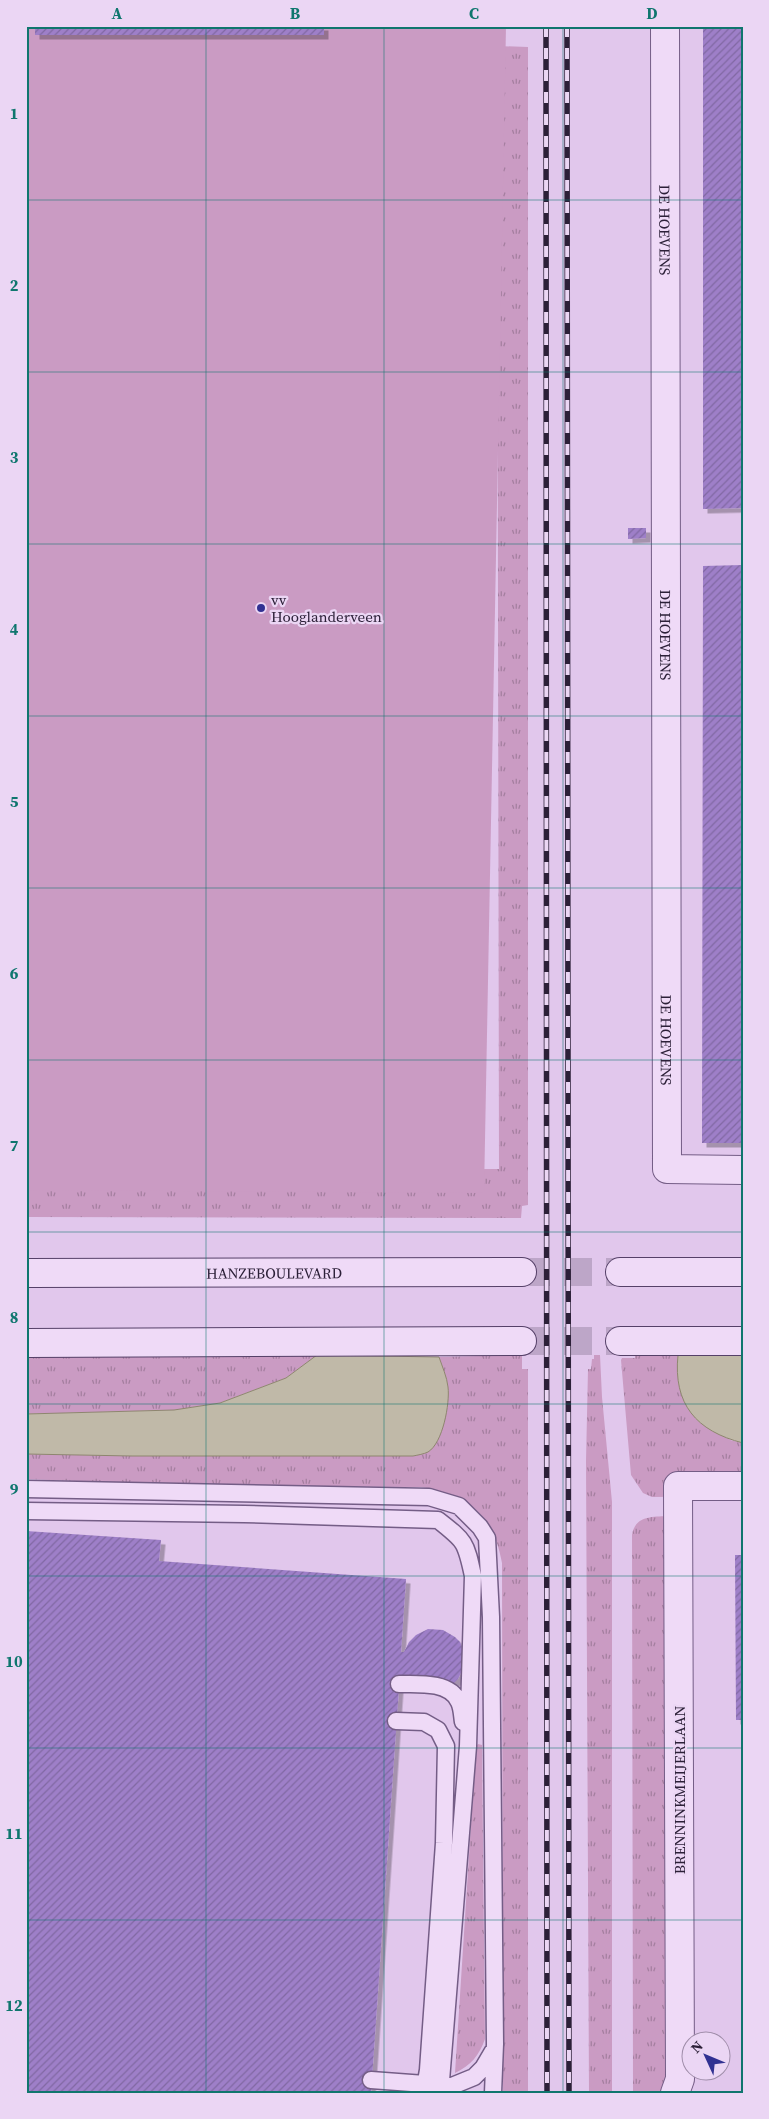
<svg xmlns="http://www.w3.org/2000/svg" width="769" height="2119" font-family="'Source Serif 4',serif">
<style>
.grass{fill:url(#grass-tufts)}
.pitch{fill:#ca9bc3}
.water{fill:#c0b9a8;stroke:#8e866f}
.building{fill:url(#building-hatch);filter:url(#shadow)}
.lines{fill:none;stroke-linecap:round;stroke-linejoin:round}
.secondary-tunnel{stroke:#bda6c8;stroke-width:28;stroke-dasharray:28 14;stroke-linecap:butt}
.lane-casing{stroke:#745d86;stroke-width:19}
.street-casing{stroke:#745d86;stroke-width:30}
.secondary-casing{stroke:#554068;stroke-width:30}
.lane{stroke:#efdaf7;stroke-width:16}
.street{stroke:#efdaf7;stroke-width:28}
.secondary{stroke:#efdaf7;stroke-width:28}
.rail-casing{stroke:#2c2038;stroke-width:5.5}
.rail{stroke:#ebd6f4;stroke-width:4;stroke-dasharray:11;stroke-linecap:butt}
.grid{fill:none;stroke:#0f766e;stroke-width:1;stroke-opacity:0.55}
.poi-dot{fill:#313192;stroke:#ebd6f4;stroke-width:2}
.labels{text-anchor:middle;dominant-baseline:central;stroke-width:4.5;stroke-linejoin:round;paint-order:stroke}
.street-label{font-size:15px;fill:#2c2038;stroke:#ebd6f4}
.poi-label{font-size:15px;fill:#2c2038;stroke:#ebd6f4;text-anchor:start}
.neatline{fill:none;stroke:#0f766e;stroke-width:2}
.grid-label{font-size:16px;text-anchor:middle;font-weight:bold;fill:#0f766e}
</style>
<defs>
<pattern id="grass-tufts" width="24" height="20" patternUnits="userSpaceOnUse" patternTransform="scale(1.25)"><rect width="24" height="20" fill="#ca9bc3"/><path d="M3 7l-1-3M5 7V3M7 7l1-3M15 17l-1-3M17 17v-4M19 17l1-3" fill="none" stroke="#a47e9f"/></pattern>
<pattern id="building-hatch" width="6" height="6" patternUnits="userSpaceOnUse" patternTransform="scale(1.25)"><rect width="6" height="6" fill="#9e7fc8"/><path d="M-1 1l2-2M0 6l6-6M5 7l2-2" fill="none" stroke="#8168a3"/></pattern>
<filter id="shadow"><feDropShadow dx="4.5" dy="4.5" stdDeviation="0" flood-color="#0004"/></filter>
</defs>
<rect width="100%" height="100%" fill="#e1c7ec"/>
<path class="grass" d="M497,46L528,47V1205L522,1206L521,1218L26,1217V1171L499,1169Z
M26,1352L317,1355L286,1378L220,1403L174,1410L26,1414Z
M522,1355V1369H528V2093H503L502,1563C493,1514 468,1495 421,1487L196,1486L26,1479V1454L132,1456H413L427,1452L433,1447L448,1387L439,1357Z
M594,1355H600L602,1397L612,1502V2093H589L586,1461L588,1369H591L592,1359H594Z
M678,1355L677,1369L730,1440L743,1443V1496L652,1497L643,1493L631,1475L621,1360L622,1358H635V1356Z
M669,1516L667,2093H633L632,1535C635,1515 653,1517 669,1516Z
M478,1744L482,1745L485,2039C479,2056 471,2065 455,2073L476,1747Z"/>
<path class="pitch" d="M26,26H506L484,1193L26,1190Z"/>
<path class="water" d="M317,1355L439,1357C442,1366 447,1377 448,1387C450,1403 443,1443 428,1452C424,1454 418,1455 413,1456H132L26,1454V1414L174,1410L220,1403L286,1378Z
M678,1355H743V1443C696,1431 673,1404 678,1355Z"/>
<path class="building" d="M35,26H324V35H35Z
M703,26H743V508L703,509Z
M628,528H646V538L628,539Z
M743,565V1143H702L703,566Z
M26,1531L161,1540L159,1561L406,1579L401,1652H404L409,1642L416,1635L428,1629L443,1630L455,1637L460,1642L464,1652V1666L458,1679L451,1686L399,1687L371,2093H26Z
M735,1555H743V1720H736Z"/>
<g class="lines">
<path class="secondary-tunnel" d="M522,1272H620
M522,1341H620"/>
<g class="lane-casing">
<path id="lane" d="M26,1489L429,1497L459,1506L480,1527L487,1538L491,1617L495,2044L493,2093
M26,1511L244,1514L438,1520C465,1541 466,1542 473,1576L468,1746L440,2093
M399,1684C417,1684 450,1681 459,1702C462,1708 462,1716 463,1722
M396,1721L424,1722L438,1730L446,1746L444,1843L428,2070L424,2093
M371,2080L452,2086L474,2077L483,2068L493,2051"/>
</g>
<g class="street-casing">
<g id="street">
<path id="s1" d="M665,26L667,1169L743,1170"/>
<path d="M675,2093L680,2079L678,1486H743"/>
</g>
</g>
<g class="secondary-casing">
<g id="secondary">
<path d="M620,1272H743"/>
<path id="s2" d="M26,1273L522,1272"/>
<path d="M620,1341H743"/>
<path d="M26,1343L522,1341"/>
</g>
</g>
<use href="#lane" class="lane"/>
<use href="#street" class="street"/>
<use href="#secondary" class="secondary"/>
<g class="rail-casing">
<path id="rail" d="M546,26L547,2093
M567,26L569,2093"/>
</g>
<use href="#rail" class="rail"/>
</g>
<path class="grid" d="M206,26V2093M384,26V2093M563,26V2093M26,200H743M26,372H743M26,544H743M26,716H743M26,888H743M26,1060H743M26,1232H743M26,1404H743M26,1576H743M26,1748H743M26,1920H743"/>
<circle class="poi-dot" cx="261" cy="608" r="5"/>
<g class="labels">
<g class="street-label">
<text stroke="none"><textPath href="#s1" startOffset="204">DE HOEVENS</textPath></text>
<text stroke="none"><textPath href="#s1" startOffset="609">DE HOEVENS</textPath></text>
<text stroke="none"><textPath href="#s1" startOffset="1014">DE HOEVENS</textPath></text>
<text stroke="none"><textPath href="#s2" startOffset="248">HANZEBOULEVARD</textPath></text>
<text transform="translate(679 1790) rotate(-90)">BRENNINKMEIJERLAAN</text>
</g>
<g class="poi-label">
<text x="271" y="599">vv<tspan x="271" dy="17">Hooglanderveen</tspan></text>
</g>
</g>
<rect width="769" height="2119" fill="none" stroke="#ebd6f4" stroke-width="55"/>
<g transform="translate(706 2056) rotate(314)"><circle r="24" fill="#ebd6f4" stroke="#9f8da9"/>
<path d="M0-4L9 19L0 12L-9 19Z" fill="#313192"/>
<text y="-8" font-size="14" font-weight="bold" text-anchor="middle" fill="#2c2038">N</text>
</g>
<rect x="28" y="28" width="714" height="2064" class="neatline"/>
<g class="grid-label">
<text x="117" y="19">A</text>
<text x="295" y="19">B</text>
<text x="474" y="19">C</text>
<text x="652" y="19">D</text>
<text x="14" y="119">1</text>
<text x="14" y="291">2</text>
<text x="14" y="463">3</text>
<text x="14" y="635">4</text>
<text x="14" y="807">5</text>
<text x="14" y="979">6</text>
<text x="14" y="1151">7</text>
<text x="14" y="1323">8</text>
<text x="14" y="1495">9</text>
<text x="14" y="1667">10</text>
<text x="14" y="1839">11</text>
<text x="14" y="2011">12</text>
</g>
</svg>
